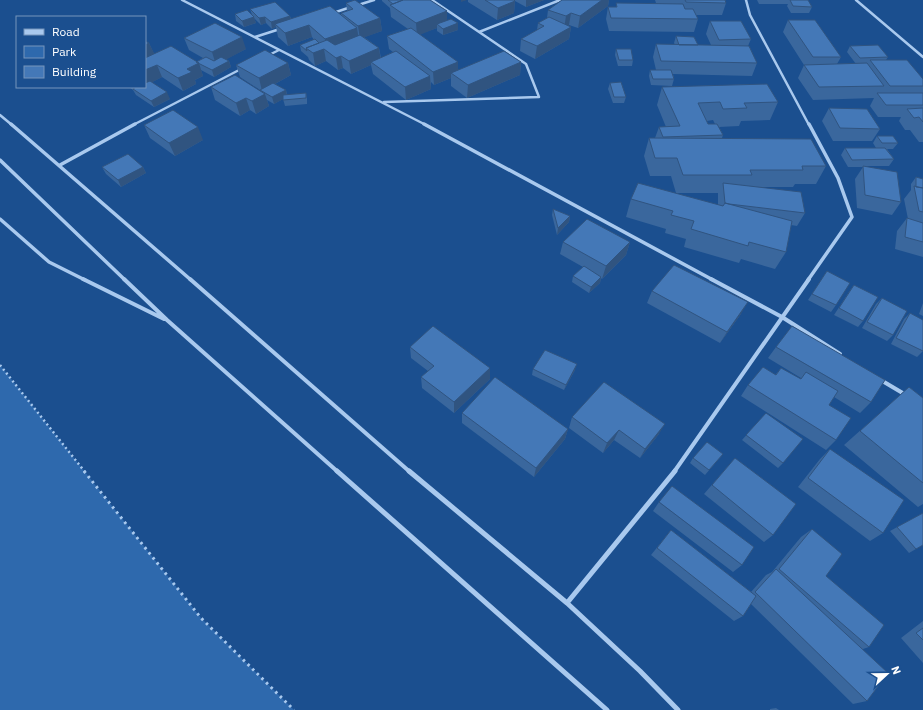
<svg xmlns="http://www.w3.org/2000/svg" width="923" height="710" font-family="'IBM Plex Sans',sans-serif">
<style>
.green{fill:#2e69ad}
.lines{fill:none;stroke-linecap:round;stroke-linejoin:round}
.path-far1{stroke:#a9c9ee;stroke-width:2.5;stroke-dasharray:2 3;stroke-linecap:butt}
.path{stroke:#a9c9ee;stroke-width:3;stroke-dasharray:2.5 4;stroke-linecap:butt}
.minor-far3{stroke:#a9c9ee;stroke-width:2.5}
.minor-far2{stroke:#a9c9ee;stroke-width:3.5}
.minor-far1{stroke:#a9c9ee;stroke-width:4}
.minor{stroke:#a9c9ee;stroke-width:5}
.wall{fill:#3a679d;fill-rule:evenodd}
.shaded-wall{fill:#305480}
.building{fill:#4478b7;stroke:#305480}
</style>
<rect width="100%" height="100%" fill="#1b4f8f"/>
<path class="green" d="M0,365L201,618L294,710H0Z"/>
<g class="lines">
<path class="path-far1" d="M0,365L85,472"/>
<path class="path" d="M84,471L201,618L294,710"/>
<path class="minor-far3" d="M182,0L426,125
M746,0L750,15L809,125
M856,0L923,57
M358,5L374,0
M333,13L351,7
M479,32L560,0
M255,37L280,29
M267,56L279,50
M384,102L539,97L526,64L432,0
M0,115L12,125
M133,125L241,69"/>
<path class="minor-far2" d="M11,124L191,280
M424,124L713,280
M0,160L125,280
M60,165L135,124
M0,219L49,262L85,280
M808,280L852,217L838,178L809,124"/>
<path class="minor-far1" d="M83,279L164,319
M124,279L167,320L338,472
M190,279L410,472
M711,279L782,317L840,354
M879,379L906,395
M674,472L809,279"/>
<path class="minor" d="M337,471L607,710
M409,471L567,603L640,671L678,710
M567,603L675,471"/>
</g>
<path class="wall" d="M382,0H430L447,11V20L458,30L443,35L437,31V28L420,34L458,70L521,62L520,75L467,98L451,86V78L434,85L431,82V89L406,100L373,74L371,65L351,74L343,68L338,70L326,61L315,66L309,60L308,57L301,51L300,45L314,40L312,37L288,46L278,37L276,27L272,29L266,23L261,25L254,18L256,23L244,27L236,21L235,14L252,15L250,9L290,16L291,19L341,15V13L347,11L346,3L380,18L382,31L364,37L379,48L381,58L393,52L389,49L387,36L408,29L391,17L390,8L382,1Z
M468,0H544L526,7L515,1L514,13L497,20L468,2Z
M562,0H609L608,6L578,28L569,25L568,26L571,27L569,39L535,59L520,51L521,39L537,30L538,23L547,18L548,10Z
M655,0H725L726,3L722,15H696L698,19L694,32L609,31L606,19L608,7H616V3H656Z
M757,0H799L812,7L809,13H791L787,6L788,4H759Z
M788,20L841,57L837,64H856L847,52L850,46L888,57L886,60L923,79V142H919L910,130H905L899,121L901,117H878L870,106L874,98L813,100L798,78L804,65L783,32Z
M710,21L751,39L748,46L757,63L752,76L673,74L674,79L672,86L651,85L649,76L650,70H656L653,57L656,44L675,45L674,43L676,36L698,45H711L706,34Z
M184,38L246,49L226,59L229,61L231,67L214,77L201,70L203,76L195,80L196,84L183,91L162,77L152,82L170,99L154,107L136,95L133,90L129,87H145L149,43L154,54L196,62L203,58L189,50Z
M616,49L633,60L632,66H618L615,55Z
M288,63L291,75L275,84L286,90L287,95L306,93L307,99V104L285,106L283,99L274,104L267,100L269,106L256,114L250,110L240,116L215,100L211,87L260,90L240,77L236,65Z
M610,83L626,97L624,103H613L608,89Z
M662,87L778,102L770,120L741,121L739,126L719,127L723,135L722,138L826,166L816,184H795L793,187H762L805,213L797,226L791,225L786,252L775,269L741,259L739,263L684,247L686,239L665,233L666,229L626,217L631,199L718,205V193H676L671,176H650L644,156L649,138H655L659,127H666L657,105ZM713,120L715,124H708L707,121Z
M829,108L880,129L872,141H833L822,121Z
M144,125L203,140L175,156L150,138Z
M877,136L898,143L893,149H887L894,159L889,166H865L901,202L892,215L857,208L855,179L863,167H848L841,155L845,148H876L873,143Z
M102,167H143L146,173L121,187L106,174Z
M916,177L923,179V257L895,249L897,231L907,218L908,219L904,199L911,190V184Z
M553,209L570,216L569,222L557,235L552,215Z
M563,242H630L626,255L602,279L601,278L600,283L589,293L572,282L573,276L583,267L560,254Z
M827,271L836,305L831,312L808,300Z
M854,285L863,321L858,327L834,315L849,292Z
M652,291L741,314L720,343L647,303Z
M882,298L893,335L887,341L862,328L876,304Z
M923,303V316L919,314Z
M910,313L923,351L917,357L891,344L904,319Z
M410,347L490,379L454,413L422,388L421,377L428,371L411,358Z
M776,347L871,402L860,413L834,397L829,405L836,440L826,450L741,396L748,385L776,374L781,368L800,379L801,378L768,358Z
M533,369L575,370L564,390L532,375Z
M909,387L923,398V504L918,507L844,445Z
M462,413L568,429L565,439L534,477L462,423Z
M766,413L783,463L778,468L742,440Z
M572,417L659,434L640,458L614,440L603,453L569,428Z
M830,449L883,533L870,541L798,487L820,459Z
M723,454L705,475L690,463L693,458Z
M735,458L773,535L764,542L704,494Z
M659,502L742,565L733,572L653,511Z
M923,513V545L909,553L890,531Z
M812,529L826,576L869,647L863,649L867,701L853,704L751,604L743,616L734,621L651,555L671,530L751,592L766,575L772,572L801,537Z
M923,621V663L901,638Z
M776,708L779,710H770V709Z"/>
<path class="shaded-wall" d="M461,0H467L461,2Z
M526,0H544L526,7Z
M602,0H609L608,6L578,28L580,16Z
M515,1L514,13L497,20L498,8Z
M447,11V24H437V28L417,36L416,23Z
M571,13L569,25L564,29L566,16Z
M290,16L291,23L275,24L276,27L272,29L271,22Z
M254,17L256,23L244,27L242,21Z
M265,17L266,23L261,25L259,18Z
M380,18L382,31L360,39L358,26Z
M458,23V30L443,35V29Z
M309,25L312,37L288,46L285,33Z
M571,27L569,39L535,59L537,46Z
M357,28L359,40L328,51L325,39Z
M242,37L246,49L216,65L212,52Z
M149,43L155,55L145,60V45Z
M379,48L381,61L371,62V65L351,74L349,61Z
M324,49L326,61L315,66L313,53Z
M341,56L343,68L338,70L336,58Z
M229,61L231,67L214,77L212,70Z
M458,62V75L451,73V78L434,85L433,72Z
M521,62L520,75L467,98L468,85Z
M199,63L203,76L195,80L196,84L183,91L178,78L187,69Z
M288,63L291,75L262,91L259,78Z
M157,65L162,77L145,86V70Z
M430,76L431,89L406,100L405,87Z
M286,90L287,97L274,104L272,97Z
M167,92L170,99L154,107L151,101Z
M265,94L269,106L256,114L252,101Z
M246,98L250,110L240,116L236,103Z
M198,127L203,140L175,156L169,143Z
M143,167L146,173L121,187L118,180Z
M570,216L569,222L557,235L558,228Z
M630,242L626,255L602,279L606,266Z
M601,277L600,283L589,293L591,287Z
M748,302L741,314L720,343L727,332Z
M577,364L575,370L564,390L566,385Z
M490,368V379L454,413V402Z
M665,424L659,434L640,458L645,449Z
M568,429L565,439L534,477L536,468Z
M619,430L614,440L603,453L607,443Z"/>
<path class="building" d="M355,0L380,18L358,26L341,13L353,9L346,3Z
M388,0H403L393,4Z
M403,0H430L447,11L416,23L390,5Z
M485,0H514L515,1L498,8Z
M562,0H602L580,16L571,13L566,16L548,10Z
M685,0H725L726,3L686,2Z
M790,0H808L812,7L793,6Z
M275,2L290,16L271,22L265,17L259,18L250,9Z
M616,3L683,4L685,9H693L698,19L611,18L608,7H617Z
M330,6L357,28L325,39L309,25L285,33L275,24Z
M247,10L254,17L242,21L235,14Z
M549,17L571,27L537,46L521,39L544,26L538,23Z
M451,19L458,23L443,29L437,24Z
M788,20H815L841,57H813Z
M710,21H741L751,39L719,40Z
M215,23L242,37L212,52L184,38Z
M411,28L458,62L433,72L387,36Z
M360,35L379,48L349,61L341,56L336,58L324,49L313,53L306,48L327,40L335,45Z
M676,36L694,37L698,45H679Z
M315,39L319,43L306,48L307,51L300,45Z
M145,41L149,43L145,45Z
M656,44L749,46L757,63L661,61Z
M878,45L888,57L860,58L850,46Z
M171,46L199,63L187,69L192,72L178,78L157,65L145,70V58Z
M616,49H631L633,60H619Z
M265,50L288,63L259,78L236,65Z
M396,51L430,76L405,87L371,62Z
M504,51L521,62L468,85L451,73Z
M206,57L214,61L221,57L229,61L212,70L196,62Z
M870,60H907L923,79V86H890Z
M867,63L884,86L819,87L804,65Z
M650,70H671L674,79H653Z
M235,75L265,94L252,101L246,98L236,103L211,87Z
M150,81L167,92L151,101L133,89L136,87H145V83Z
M621,82L626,97H614L610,83Z
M273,83L286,90L272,97L260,90Z
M767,84L778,102L744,103L747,108L723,109L720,102L698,103L708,124H717L723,135L663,137L659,127L680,126L662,87Z
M306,93V98L283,100V95Z
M877,93H923V105H886Z
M829,108L867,109L880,129L840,128Z
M923,108V122L919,117L914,118L907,109Z
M173,110L198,127L169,143L144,125Z
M877,136H893L898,143H882Z
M649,138L811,139L826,166H802L803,170H750L752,175H683L677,158H655Z
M845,148H885L894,159L852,160Z
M128,154L143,167L118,180L102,167Z
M863,166L897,172L901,202L865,195Z
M916,177L923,179V188L916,187Z
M638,183L723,206L725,203L792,221L786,252L749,242L748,246L691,229L694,221L671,215L673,211L631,199Z
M723,183L801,192L805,213L729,204L725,203Z
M914,186L923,188V212L919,211Z
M553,209L570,216L558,228Z
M907,218L923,223V242L905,237Z
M587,219L630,242L606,266L563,242Z
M674,265L748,302L727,332L652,291Z
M584,266L601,277L591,287L573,276Z
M827,271L850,283L836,305L812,294Z
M854,285L878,297L863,321L839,308Z
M882,298L907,311L893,335L867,322Z
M910,313L923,320V351L896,338Z
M433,326L490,368L454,402L421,377L434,366L410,347Z
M792,326L885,380L871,402L776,347Z
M545,350L577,364L566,385L533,369Z
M763,367L776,375L781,368L801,379L806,372L838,391L829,405L851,418L836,440L748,385Z
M495,377L568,429L536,468L462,413Z
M604,382L665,424L645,449L619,430L607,443L572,417Z
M909,387L923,398V483L860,431Z
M766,413L803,439L783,463L746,435Z
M707,442L723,454L709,470L693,458Z
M830,449L904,500L883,533L808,478Z
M735,458L796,504L773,535L712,485Z
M672,486L754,547L742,565L659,502Z
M923,513V545L916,549L897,527Z
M812,529L842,554L826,576L884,625L869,647L779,569Z
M671,530L756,596L743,616L657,548Z
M776,569L888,673L867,701L755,592Z
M923,628V640L916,633Z"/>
<rect x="16" y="16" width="130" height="72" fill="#1b4f8f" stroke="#7695bc"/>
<rect x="24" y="29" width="20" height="6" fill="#a9c9ee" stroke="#7695bc"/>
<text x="52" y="36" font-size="12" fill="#ffffff">Road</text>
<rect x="24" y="46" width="20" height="12" fill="#2e69ad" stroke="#7695bc"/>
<text x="52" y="56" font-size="12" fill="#ffffff">Park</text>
<rect x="24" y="66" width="20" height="12" fill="#4478b7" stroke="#7695bc"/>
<text x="52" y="76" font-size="12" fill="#ffffff">Building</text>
<g transform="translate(887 674) rotate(68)" stroke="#1b4f8f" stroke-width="3" paint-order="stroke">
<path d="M0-3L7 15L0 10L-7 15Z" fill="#ffffff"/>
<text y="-6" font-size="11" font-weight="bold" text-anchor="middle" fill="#ffffff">N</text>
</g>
</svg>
